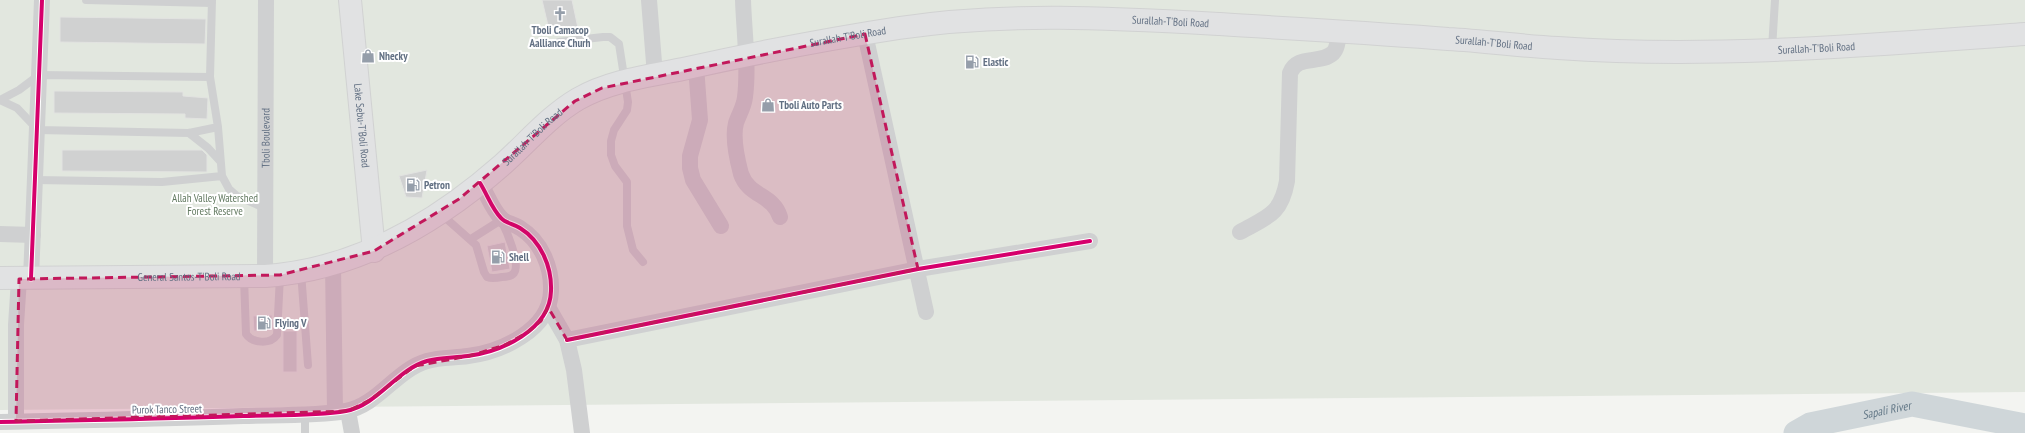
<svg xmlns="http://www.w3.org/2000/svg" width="2025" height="433" font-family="'PT Sans Narrow',sans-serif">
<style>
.green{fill:#e2e7df}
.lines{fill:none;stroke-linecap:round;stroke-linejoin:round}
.river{stroke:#cfd6d9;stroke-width:25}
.building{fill:#d0d1d1;stroke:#e2e3e1}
.secondary-casing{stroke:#d1d2d2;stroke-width:24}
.primary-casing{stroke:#d1d2d2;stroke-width:24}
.service{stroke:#cfd0d1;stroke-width:8}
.minor{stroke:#cfd0d1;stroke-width:16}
.secondary{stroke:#e1e2e3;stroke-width:22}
.primary{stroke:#e1e2e3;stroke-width:22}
.cycleway-casing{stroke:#fff;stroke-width:6}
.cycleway{stroke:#d6006c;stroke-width:4}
.marked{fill:#c2185b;fill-opacity:0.2;stroke:#c2185b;stroke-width:3;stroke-dasharray:8 5;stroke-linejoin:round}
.labels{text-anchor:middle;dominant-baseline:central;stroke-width:4;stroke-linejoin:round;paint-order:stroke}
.street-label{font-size:11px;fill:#627083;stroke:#fff}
.poi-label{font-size:11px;font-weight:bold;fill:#627083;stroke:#fff;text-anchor:start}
.park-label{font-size:11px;fill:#637a61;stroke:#fff}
.water-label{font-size:12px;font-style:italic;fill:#637887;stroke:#fff}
</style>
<rect width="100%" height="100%" fill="#f3f4f1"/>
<path class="green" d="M0,0H2025V392L0,410Z"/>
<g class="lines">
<path class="river" id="s1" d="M1796,433L1810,425L1912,404L2025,426"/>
</g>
<path class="building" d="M542,0H572L578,28L550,34Z
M60,17L206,19L205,44L60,42Z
M54,91L183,92V96L208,98L207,119L185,118V114L54,113Z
M62,150H202L207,155V172L62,171Z
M427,170L422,198L406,197L399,176Z
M505,242L510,269L492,272L487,246Z
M272,315V330L254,331L253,316Z
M283,331H297V372H283Z"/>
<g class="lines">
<g class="secondary-casing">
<g id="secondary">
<path id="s3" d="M350,0L374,251"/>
</g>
</g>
<g class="primary-casing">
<g id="primary">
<path id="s4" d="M0,278L265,276C355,270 435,224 502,165C526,144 549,116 578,99C609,81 648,76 683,69C755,53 827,39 899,28C1006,12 1112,18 1220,24C1296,29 1372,33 1448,39C1485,41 1521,46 1558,48C1714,59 1870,45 2025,34"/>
</g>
</g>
<path class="service" d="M86,0L212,3
M212,0L210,77L218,127L222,176L229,189L237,196L265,208
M559,42L603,37H610L619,44L628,102L627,110L614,130L611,141V155L615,166L627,182V226L633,250L643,262
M1772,49L1775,0
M0,100L17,108L38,130L189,133L218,127
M0,100L19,90L39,75L210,77
M189,133L208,148L220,161
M35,180L162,182L222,176
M441,214L476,245L484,272L487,277C492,279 497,278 502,277C506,277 511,277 514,273C521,263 506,230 501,220L471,239
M301,272L308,365
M244,278L246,334C252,343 270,345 277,335L280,276
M305,433V413"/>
<g class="minor">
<path d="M649,0L655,75"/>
<path d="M743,0C744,31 749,67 745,97C744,107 739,114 736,123C732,138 737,159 741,174C749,197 773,194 780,217"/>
<path d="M865,34L926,312"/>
<path d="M696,66L700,120L690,156V168L693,180L721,226"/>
<path d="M1240,232C1267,217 1281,215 1287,181L1290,73C1297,54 1320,65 1333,53C1338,48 1338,38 1339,32"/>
<path d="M0,234L33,235"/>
<path d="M333,264L335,412"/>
<path id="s2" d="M265,276L266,0"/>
<path d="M31,279L42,0"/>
<path d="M548,307L567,340L574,370L582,433"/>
<path d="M567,340L918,269L1090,241"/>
<path d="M348,411L352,433"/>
<path d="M16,421V325L19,279"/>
<path d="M0,422C81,420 162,419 243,416C275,415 316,416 346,411C378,405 396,370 427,361C440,357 454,358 468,356C501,352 550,330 551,291C552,267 541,241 520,228C514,224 505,223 501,218C492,209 487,194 480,183"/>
</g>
<use href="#secondary" class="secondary"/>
<use href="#primary" class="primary"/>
<g class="cycleway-casing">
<path id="cycleway" d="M31,279L42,0
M567,340L918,269L1090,241
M0,422C81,420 162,419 243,416C275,415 316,416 346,411C378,405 396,370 427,361C440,357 454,358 468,356C501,352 550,330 551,291C552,267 541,241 520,228C514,224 505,223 501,218C492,209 487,194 480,183"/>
</g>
<use href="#cycleway" class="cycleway"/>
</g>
<path class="marked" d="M865,34L918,269L567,340L548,307L541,321L528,332L505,345L469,356L415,366L370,400L348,411L16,421L19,279L280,275L374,251L459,199L575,101L602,88Z"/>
<defs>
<g id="church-bare" transform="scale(1.08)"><path d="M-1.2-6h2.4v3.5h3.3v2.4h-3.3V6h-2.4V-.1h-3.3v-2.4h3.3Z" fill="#959eaa" stroke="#fff" stroke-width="2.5" paint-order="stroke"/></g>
<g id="shop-bare" transform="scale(1.08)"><path d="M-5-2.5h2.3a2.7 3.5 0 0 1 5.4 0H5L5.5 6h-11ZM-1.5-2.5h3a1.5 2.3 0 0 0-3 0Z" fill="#959eaa" stroke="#fff" stroke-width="2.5" paint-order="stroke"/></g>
<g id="fuel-bare" transform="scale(1.08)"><path d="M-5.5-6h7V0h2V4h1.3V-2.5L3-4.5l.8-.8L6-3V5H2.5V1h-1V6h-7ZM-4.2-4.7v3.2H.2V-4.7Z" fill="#959eaa" stroke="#fff" stroke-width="2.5" paint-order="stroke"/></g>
</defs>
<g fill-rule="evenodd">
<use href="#church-bare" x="560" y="14"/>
<use href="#shop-bare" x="368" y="56"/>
<use href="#fuel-bare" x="972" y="62"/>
<use href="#shop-bare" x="768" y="105"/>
<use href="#fuel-bare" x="413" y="185"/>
<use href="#fuel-bare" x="498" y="257"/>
<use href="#fuel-bare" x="264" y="323"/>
</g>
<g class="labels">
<g class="street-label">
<text stroke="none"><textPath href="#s4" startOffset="1234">Surallah-T'Boli Road</textPath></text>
<text stroke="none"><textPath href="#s4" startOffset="910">Surallah-T'Boli Road</textPath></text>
<text stroke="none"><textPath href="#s4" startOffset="1558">Surallah-T'Boli Road</textPath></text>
<text stroke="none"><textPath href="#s4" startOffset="1881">Surallah-T'Boli Road</textPath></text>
<text stroke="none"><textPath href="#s3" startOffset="126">Lake Sebu-T'Boli Road</textPath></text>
<text stroke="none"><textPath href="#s4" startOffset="573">Surallah-T'Boli Road</textPath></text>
<text stroke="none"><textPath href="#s2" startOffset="138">Tboli Boulevard</textPath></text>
<text stroke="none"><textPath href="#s4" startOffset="189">General Santos-T'Boli Road</textPath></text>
<text transform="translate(167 409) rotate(-1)">Purok Tanco Street</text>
</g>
<g class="poi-label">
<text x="560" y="30" text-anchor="middle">Tboli Camacop<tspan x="560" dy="13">Aalliance Churh</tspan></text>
<text x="379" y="56">Nhecky</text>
<text x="983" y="62">Elastic</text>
<text x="779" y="105">Tboli Auto Parts</text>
<text x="424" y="185">Petron</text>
<text x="509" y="257">Shell</text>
<text x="275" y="323">Flying V</text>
</g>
<g class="park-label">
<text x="215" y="198">Allah Valley Watershed<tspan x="215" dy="13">Forest Reserve</tspan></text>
</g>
<g class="water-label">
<text stroke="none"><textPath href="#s1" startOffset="94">Sapali River</textPath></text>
</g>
</g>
</svg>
